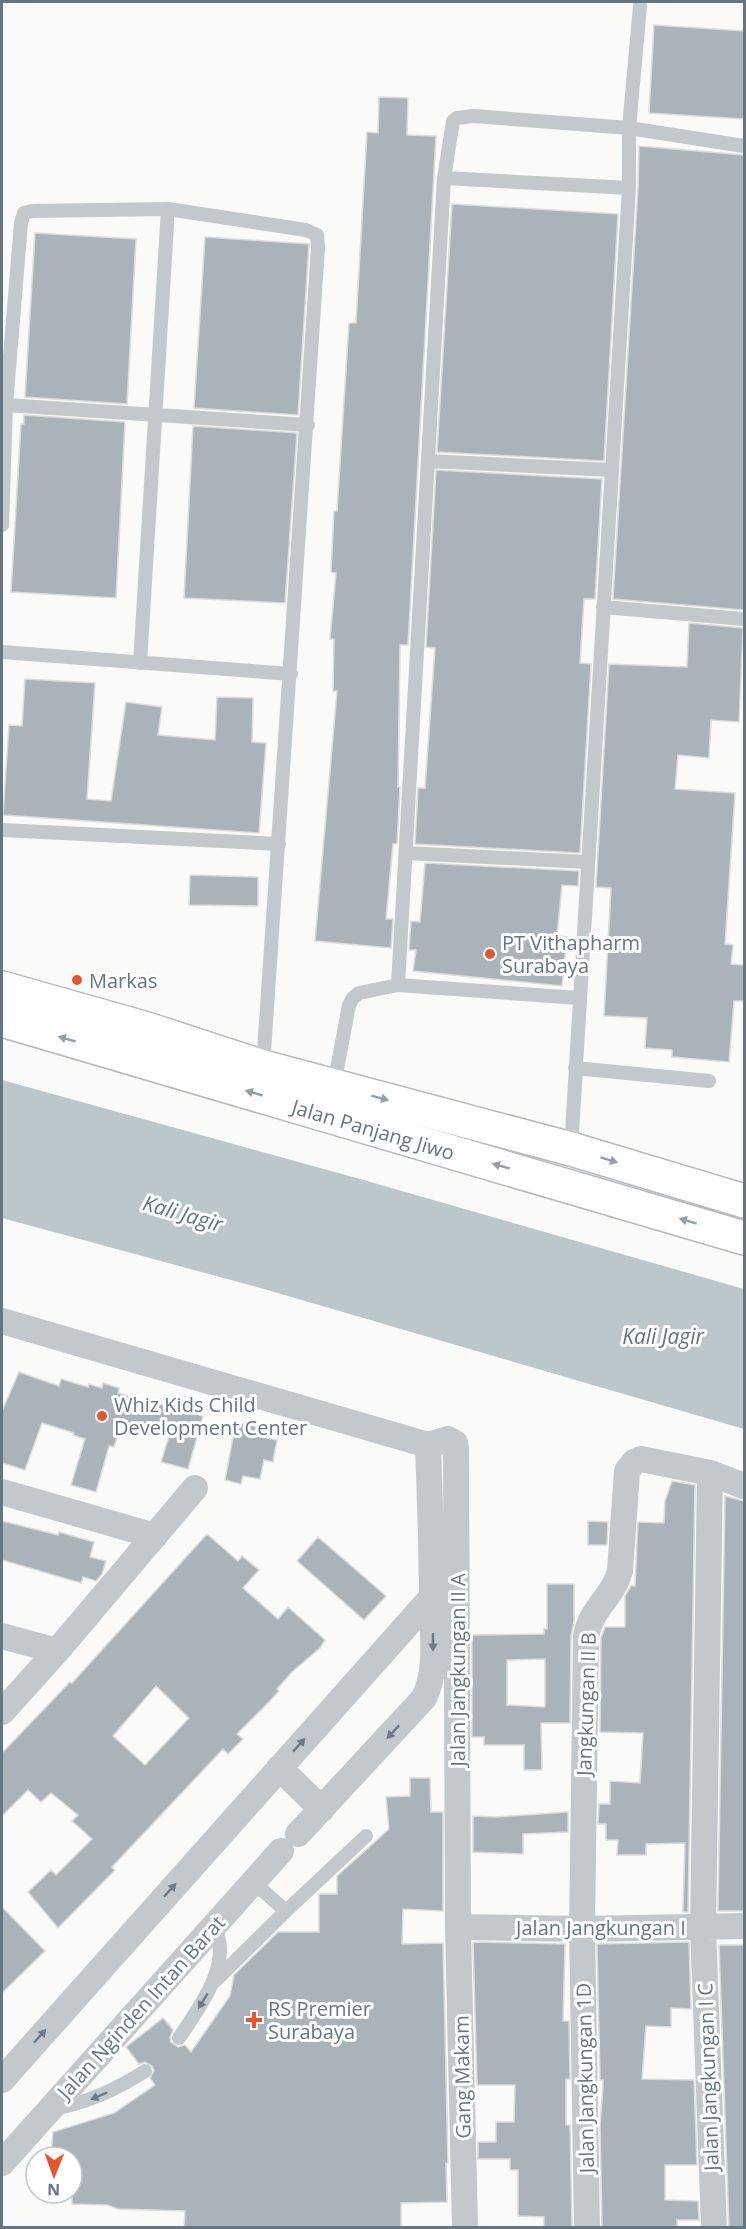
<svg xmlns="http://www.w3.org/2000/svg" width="746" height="2229" font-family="'Open Sans',sans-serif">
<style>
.water{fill:#bbc7cb}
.building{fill:#aab3b9;stroke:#dcdcda;stroke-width:1.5;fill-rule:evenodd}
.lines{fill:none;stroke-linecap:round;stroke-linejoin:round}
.primary-casing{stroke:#b5babe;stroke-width:36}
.service{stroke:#c3c8cc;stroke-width:14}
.minor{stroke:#c3c8cc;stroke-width:26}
.primary{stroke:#fff;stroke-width:33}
.oneway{fill:#939fa8}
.oneway2{fill:#6a7a87}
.poi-dot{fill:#e4572e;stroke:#fff;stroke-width:2}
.labels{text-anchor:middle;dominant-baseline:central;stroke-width:6;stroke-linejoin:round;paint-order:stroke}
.poi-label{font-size:20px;fill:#657683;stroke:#fff;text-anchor:start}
.street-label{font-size:20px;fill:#657683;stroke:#fff}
.water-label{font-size:21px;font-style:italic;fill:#60757c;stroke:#fff}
</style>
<rect width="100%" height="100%" fill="#fafaf8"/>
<path class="water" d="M2,1080L360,1179L744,1289V1429L264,1289L2,1218Z"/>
<path class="building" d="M654,25L744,31V119L649,113Z
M379,97L408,98L407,135L436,136L408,645H400L398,787H400L397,844H393L386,919H393L391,948L315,941L337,691H333L334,639H330L336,573L331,572L334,511H337L349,323H356L367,132L378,133Z
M639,146L744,155V610L613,599L638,188Z
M452,204L618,214L604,461L437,452Z
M35,233L136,239L127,404L25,397Z
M205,237L309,244L298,415L194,408Z
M24,415L125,422L116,598L11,592L21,424H24Z
M193,426L297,433L285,603L184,598Z
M436,470L602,479L595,599H584L580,663L591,664L580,853L415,844L418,788H425L435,648L426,647Z
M689,623L743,628L739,722L711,720L709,758L678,755L675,789L735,793L725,944L733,945L731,964L744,965V1001H734L729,1062L672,1057V1050L645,1048L647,1018L604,1016L611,888L596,887L609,664L687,667Z
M25,679L95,683L87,799L111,801L126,702L162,707L158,735L215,740L217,697L253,698L252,742L266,743L259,833L3,815L9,725L22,726Z
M425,863L579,871L578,886L562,885L557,936L567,937L562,986L413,971L416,950H409L411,921L420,922Z
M190,875L258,877V906L189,905Z
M19,1372L59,1386L61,1379L88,1387L89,1384L102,1388L103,1383L119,1388L118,1393L203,1416L188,1469L161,1462L169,1436L121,1424L114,1447L109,1446L96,1492L71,1485L85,1439L73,1435L74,1433L42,1423L25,1470L2,1463V1411Z
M236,1422L269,1429L267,1438L277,1440L273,1462L264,1460L260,1479L243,1476L241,1484L225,1480Z
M672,1481L695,1485L688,1912H683L685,1843L646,1844V1855H617L618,1840H606V1824H598L599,1804H610V1781L640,1783L643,1733L600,1732L601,1638L605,1627H625V1596L631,1586H635L638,1522L664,1523L665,1501Z
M725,1496L744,1501V1911H718Z
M2,1521L58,1535L59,1532L94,1542L90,1557L106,1561L102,1574L96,1581L83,1577L81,1583L2,1560Z
M588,1521L608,1522L607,1545H588Z
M207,1534L238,1561L242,1556L259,1570L243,1588L278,1619L288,1607L325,1640L320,1648L292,1672L277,1689L279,1691L265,1706L237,1734L243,1739L228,1754L223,1749L112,1867L115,1870L58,1928L28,1892L51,1870L56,1875L92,1839L72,1821L78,1815L51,1793L41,1802L28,1790L2,1816V1753L70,1682L72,1683ZM156,1686L189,1718L145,1765L113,1736Z
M318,1537L386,1596L364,1620L297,1561Z
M547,1584H574V1622L571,1636L570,1723H541L542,1770H524V1745H484V1737H472V1635L544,1634V1629H547ZM545,1659V1707L507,1705V1660Z
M410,1778H430L431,1812H443V1911L403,1909L402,1944L443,1943L448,2163H446L447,2202L401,2203V2228H184L185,2211L118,2209L107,2205L72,2204V2157H51L53,2132L114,2113L155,2085L150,2078L154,2071L152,2066L145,2062L139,2064L126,2047L163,2018L173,2030L170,2037L171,2042L178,2047L185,2045L191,2052L230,1996L234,1975L278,1932H319V1894H337V1876L389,1829L386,1797L410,1796Z
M568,1812V1832L523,1834V1854L473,1852V1816L496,1817Z
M2,1907L45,1951L2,1993Z
M476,1942L565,1944L563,2021H569L570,2079H566V2125H570L572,2228H544V2217L518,2216V2170H510V2159H478V2142H496V2122H514L515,2085H477L473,1943Z
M689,1942L691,2009L671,2008V2027L646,2026L642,2079L694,2080L697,2165H665V2200L698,2201L699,2220H677V2228H602L600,2125L603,2086V2080H600L597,1944Z
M719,1945H744V2228H729Z"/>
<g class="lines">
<g class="primary-casing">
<g id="primary">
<path d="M2,988L147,1029L263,1067L571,1149L744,1201"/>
<path id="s1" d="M2,1020L744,1238"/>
</g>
</g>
<path class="service" d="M444,178L629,188
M6,405L308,425
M428,461L612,470
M2,525L6,405L21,223L24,213L32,211L168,209L306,230L317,235L318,248L263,1067
M603,607L744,619
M2,652L291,674
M140,663L168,209
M2,830L279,844
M406,853L587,862
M398,985L444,178L453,121L457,118L473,116L629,128L744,146
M575,1068L709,1081
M334,1085L349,1005L353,998L359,993L398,985L579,998
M571,1149L629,188V128L640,6
M286,1911L366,1836
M215,1981L286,1911L253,1882
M179,2038C199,2008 234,1963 214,1926
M53,2109C87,2103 116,2090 145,2071"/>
<path class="minor" d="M2,1321L428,1445
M428,1445L448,1439L455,1443L456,1449L458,1927L465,2228
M710,1473L703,1927L714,2228
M2,1492L155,1536
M2,1636L57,1651
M2,1712L57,1651L195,1488
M279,1768L322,1809
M298,1834L424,1698C437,1671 433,1640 432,1611C432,1556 430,1500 428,1445
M458,1927L582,1929L744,1926
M2,2080L432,1597
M2,2163L281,1851
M587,2228L582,1929L586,1636C591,1608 612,1599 620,1571L627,1471L634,1462L641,1459L710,1473L744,1486"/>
<use href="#primary" class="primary"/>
</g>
<defs><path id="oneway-solid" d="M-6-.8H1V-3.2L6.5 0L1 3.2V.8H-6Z" transform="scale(1.5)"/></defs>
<g class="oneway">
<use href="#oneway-solid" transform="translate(67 1039) rotate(-164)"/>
<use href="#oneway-solid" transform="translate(254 1093) rotate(-164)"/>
<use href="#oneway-solid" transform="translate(380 1098) rotate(15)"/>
<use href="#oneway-solid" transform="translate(609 1160) rotate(17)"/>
<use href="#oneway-solid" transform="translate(501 1166) rotate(-164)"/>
<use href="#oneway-solid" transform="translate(688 1221) rotate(-164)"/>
</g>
<g class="oneway2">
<use href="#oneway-solid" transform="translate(433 1642) rotate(90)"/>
<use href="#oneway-solid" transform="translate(393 1732) rotate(133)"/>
<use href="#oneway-solid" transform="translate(299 1745) rotate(-48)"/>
<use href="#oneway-solid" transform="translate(170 1890) rotate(-48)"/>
<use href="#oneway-solid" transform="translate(203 2001) rotate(121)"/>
<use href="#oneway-solid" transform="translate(40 2036) rotate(-48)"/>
<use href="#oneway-solid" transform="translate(99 2096) rotate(157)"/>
</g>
<g class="poi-dot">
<circle cx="490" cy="954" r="6"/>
<circle cx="77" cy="980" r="6"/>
<circle cx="102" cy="1416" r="6"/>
<path d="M251 2011h6v6h6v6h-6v6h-6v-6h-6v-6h6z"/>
</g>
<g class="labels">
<g class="poi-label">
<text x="502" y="942">PT Vithapharm<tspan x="502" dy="23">Surabaya</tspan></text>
<text x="89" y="980">Markas</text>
<text x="114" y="1404">Whiz Kids Child<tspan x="114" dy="23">Development Center</tspan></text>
<text x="268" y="2008">RS Premier<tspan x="268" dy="23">Surabaya</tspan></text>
</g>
<g class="street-label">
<text stroke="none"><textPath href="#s1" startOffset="387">Jalan Panjang Jiwo</textPath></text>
<text transform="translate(457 1670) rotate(-90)">Jalan Jangkungan II A</text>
<text transform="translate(586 1704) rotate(-88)">Jangkungan II B</text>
<text x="601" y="1927">Jalan Jangkungan I</text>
<text transform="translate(141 2007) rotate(-48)">Jalan Nginden Intan Barat</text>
<text transform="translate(462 2077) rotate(-91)">Gang Makam</text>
<text transform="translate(708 2077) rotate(-92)">Jalan Jangkungan I C</text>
<text transform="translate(585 2078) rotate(-91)">Jalan Jangkungan 1D</text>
</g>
<g class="water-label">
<text transform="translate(183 1213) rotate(16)">Kali Jagir</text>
<text x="663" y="1336">Kali Jagir</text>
</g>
</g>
<rect width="746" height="2229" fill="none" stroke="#657683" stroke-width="6"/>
<g transform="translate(54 2175) rotate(181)"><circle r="28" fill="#ffffff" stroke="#c1c8cd" stroke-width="1.5"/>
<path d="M0-4.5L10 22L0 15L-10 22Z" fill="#e4572e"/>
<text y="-9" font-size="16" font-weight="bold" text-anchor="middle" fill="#657683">N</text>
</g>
</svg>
